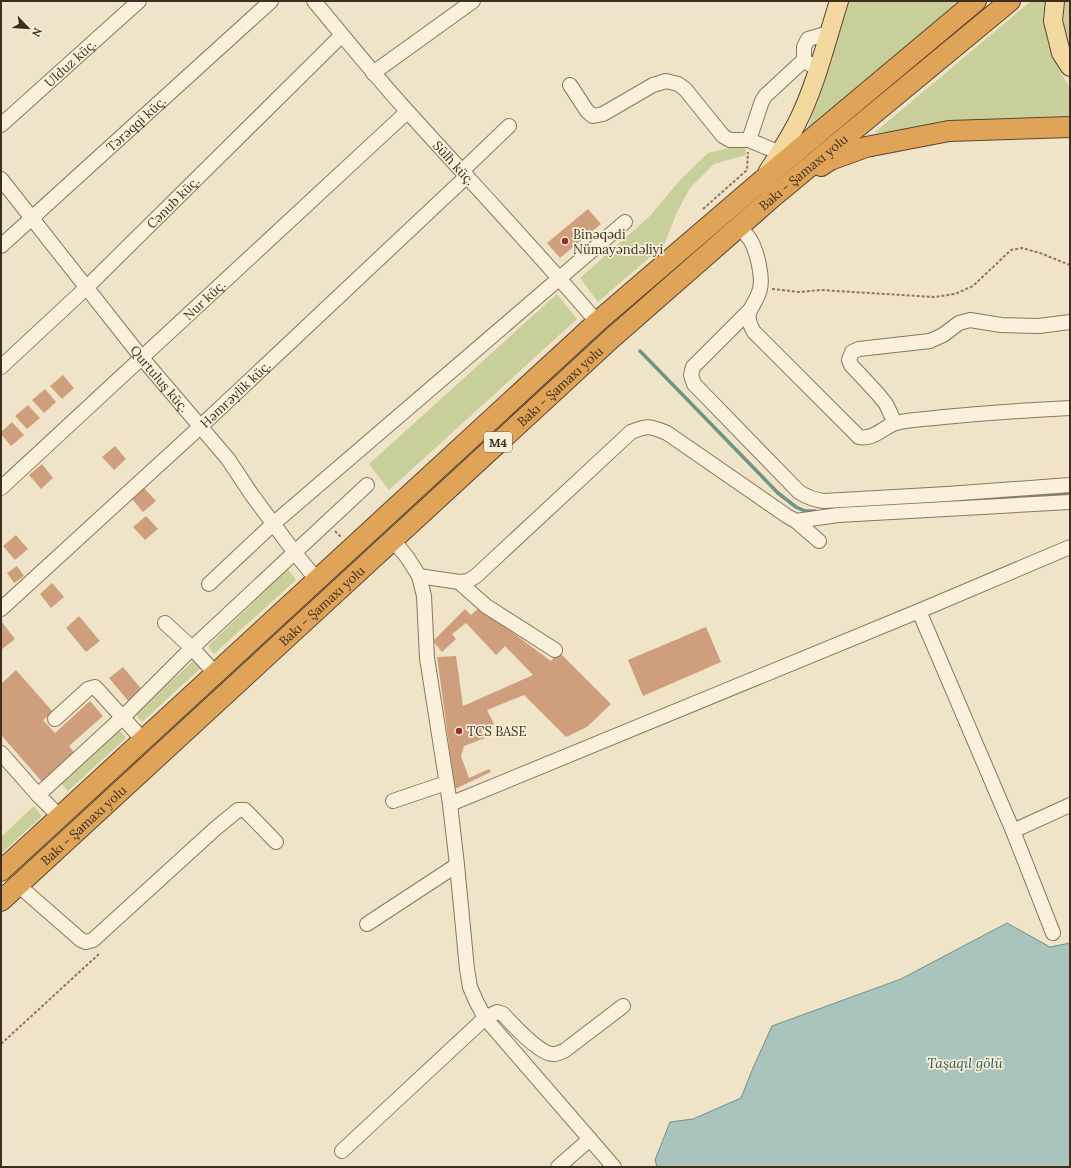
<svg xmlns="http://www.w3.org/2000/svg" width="1071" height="1168" font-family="Lora,serif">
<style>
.green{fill:#c9cf9b}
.water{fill:#a9c4bc;stroke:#6f938a}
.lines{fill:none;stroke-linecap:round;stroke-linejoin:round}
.stream{stroke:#6f938a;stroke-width:3.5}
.building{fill:#cf9f7d}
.minor-casing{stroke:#8d765c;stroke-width:16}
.major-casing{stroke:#5b4430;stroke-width:20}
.highway-casing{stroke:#5b4430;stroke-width:22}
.path{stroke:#8d765c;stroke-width:2;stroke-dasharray:3 2;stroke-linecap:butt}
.minor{stroke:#faf1dc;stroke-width:14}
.major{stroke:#f3d9a0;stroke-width:18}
.highway{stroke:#e0a458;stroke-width:20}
.poi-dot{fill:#9e2a2b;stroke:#f7eed8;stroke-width:1.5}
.labels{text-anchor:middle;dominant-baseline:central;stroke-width:3.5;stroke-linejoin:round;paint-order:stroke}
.shield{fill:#f7eed8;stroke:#756857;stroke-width:1}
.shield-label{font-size:12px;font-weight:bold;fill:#3d2e20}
.street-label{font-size:13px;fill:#3d2e20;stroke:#f7eed8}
.poi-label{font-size:13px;fill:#3d2e20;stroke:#f7eed8;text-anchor:start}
.water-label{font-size:14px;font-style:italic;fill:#2f5d5a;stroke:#f7eed8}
</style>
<rect width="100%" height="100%" fill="#f0e4c8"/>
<path class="green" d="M849,1H960L807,130Z
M1031,1H1046L1043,15L1048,43L1057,66L1070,88V118L874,133Z
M1064,1H1070V49C1062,34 1063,17 1064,1Z
M745,144L746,155L714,164L690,188L677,212L664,245L598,302L580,278L650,216L680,180L708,153Z
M557,294L577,319L389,490L369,464Z
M288,569L296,580L214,654L208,646Z
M196,658L202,667L142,722L135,714Z
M119,729L126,738L68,791L60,782Z
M34,806L42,816L1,854V837Z"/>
<path class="water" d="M1007,923L1050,947L1070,943V1167H657L655,1160L670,1122L693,1119L741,1098L753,1068L772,1026L901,979Z"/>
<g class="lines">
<path class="stream" d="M640,351L778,493L796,507L805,511H815
M866,506L1070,493"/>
</g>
<path class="building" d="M588,209L601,224L560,258L547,243Z
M63,375L74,388L62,399L50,386Z
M45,389L56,402L44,413L32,400Z
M28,405L40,418L27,429L15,416Z
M12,422L24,435L11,446L1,434V432Z
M115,446L126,459L114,470L102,457Z
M42,464L53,478L41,489L29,475Z
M144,488L156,501L143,512L132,499Z
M146,516L158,529L145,540L133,527Z
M16,535L28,549L15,560L3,546Z
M17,566L24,576L14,583L7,573Z
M52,583L64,597L51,608L40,594Z
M479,608L551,661L559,652L611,704L587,727L566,737L524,695L487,710L494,724L481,729L485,738L464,746L461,756L469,778L489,769L491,772L455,789L437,657L456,656L463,706L533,675L505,646L496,655L466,623L452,634L456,639L442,652L433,641L465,609L471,615Z
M79,616L100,641L86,652L66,628Z
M1,621L15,639L1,650Z
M706,627L721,662L643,696L628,660Z
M123,667L143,691L130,703L109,678Z
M16,670L53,712L43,720L55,733L90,701L103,716L69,746L76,755L44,784L1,735V684Z"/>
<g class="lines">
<g class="minor-casing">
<g id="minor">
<path id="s1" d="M314,1C345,38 375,76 408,112C471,182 536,250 597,322"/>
<path d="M811,65L804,60V47L808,39L829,33"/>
<path d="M373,73L473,1"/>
<path d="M570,85L587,111L593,116L603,114L653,85L666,81L678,84L685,89L723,136L730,140H749L780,153"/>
<path id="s2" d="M1,125L139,1"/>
<path d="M749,140L762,101L766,95L804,60"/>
<path d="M462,171L509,126"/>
<path id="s3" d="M1,179L142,358L228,459L252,495L295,553L316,579"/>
<path d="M739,227C743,231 748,236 751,241C757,252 763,277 760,289C755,309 741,310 754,332L859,437C874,440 883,427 896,423C911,419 929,419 944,417C986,413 1028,410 1070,408"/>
<path id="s4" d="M1,246L271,1"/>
<path d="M749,311L693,367L691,375L694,384L799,492C807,497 814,500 824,501L947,494L1070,485"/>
<path id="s5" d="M1,367L86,288L342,35"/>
<path d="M895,423L886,404L878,394L851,365L849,360L852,352L859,349L930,341L943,335L959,323L970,320L1001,325L1039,326L1070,322"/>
<path id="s6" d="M1,488L407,112"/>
<path d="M796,521L819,541"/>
<path d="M392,539L407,557L419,576L424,596L427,658L450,804L457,865L467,969L470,987L476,1001L485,1018L614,1167"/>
<path d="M419,576L459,582L468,581L476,576L631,432C648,425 650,426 667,433L787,516L796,521L838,515L1070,502"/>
<path d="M459,582L486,606L555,650"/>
<path d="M209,584L273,524L625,222"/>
<path id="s7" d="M1,609L200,427L467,176"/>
<path d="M919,611L1013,831L1053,933"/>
<path d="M165,623L192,648L215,673"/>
<path d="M55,719L88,689L95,687L144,741"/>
<path d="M1,753L38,795L60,817"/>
<path d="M38,795L123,717L192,648L367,485"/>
<path d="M393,801L446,783"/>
<path d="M450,804L919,611L1070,547"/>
<path d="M1013,831L1070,805"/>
<path d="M18,885L81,940L86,942L93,940L216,828L238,810H245L276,842"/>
<path d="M367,924L457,865"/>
<path d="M342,1151L485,1018L497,1012L503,1014C512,1024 539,1053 552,1054C556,1055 560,1052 564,1051L623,1006"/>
<path d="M558,1167L590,1139"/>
</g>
</g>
<g class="major-casing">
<path id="major" d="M1055,1L1053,21L1061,53L1070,67
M768,171C778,156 788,140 797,123C816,85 826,42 839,1"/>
</g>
<g class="highway-casing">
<g id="highway">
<path d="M821,166L830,160L866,147L949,131L1070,127"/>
<path d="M1,871L597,322L760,182L976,1"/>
<path id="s8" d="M1,901L612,338L774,196L1010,1"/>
</g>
</g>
<path class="path" d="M703,209L747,170L748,152
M772,289L800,292L821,290L934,297L955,294L973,286L1011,250L1022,248L1040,253L1070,265
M335,531L340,536L338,538
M1,1044L99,954"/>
<use href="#minor" class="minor"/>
<use href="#major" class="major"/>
<use href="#highway" class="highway"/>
</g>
<g class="poi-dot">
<circle cx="565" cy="241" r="4"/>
<circle cx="459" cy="731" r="4"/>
</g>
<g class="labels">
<rect class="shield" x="484" y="432" width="28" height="20" rx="3"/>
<g class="shield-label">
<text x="498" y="442">M4</text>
</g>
<g class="street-label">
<text stroke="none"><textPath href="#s2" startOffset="93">Ulduz küç.</textPath></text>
<text stroke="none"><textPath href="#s4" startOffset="182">Tərəqqi küç.</textPath></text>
<text stroke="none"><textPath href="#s1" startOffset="214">Sülh küç.</textPath></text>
<text stroke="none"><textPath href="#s8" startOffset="1084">Bakı - Şamaxı yolu</textPath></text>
<text stroke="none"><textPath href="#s5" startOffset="238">Cənub küç.</textPath></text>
<text stroke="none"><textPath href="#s6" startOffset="277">Nur küç.</textPath></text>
<text stroke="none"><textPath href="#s3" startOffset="255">Qurtuluş küç.</textPath></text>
<text stroke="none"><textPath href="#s8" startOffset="760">Bakı - Şamaxı yolu</textPath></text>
<text stroke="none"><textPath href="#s7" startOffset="318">Həmrəylik küç.</textPath></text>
<text stroke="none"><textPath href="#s8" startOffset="436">Bakı - Şamaxı yolu</textPath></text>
<text stroke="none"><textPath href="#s8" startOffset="112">Bakı - Şamaxı yolu</textPath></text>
</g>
<g class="poi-label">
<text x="573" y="234">Binəqədi<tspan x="573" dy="15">Nümayəndəliyi</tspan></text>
<text x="467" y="731">TCS BASE</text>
</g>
<g class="water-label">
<text x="965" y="1063">Taşaqıl gölü</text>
</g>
</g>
<rect width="1071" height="1168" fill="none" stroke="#3d2e20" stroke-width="4"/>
<g transform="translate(28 28) rotate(115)" stroke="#f7eed8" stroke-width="3" paint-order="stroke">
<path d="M0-3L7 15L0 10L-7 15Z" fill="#3d2e20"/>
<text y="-6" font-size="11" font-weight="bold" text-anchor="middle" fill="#3d2e20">N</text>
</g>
</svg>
